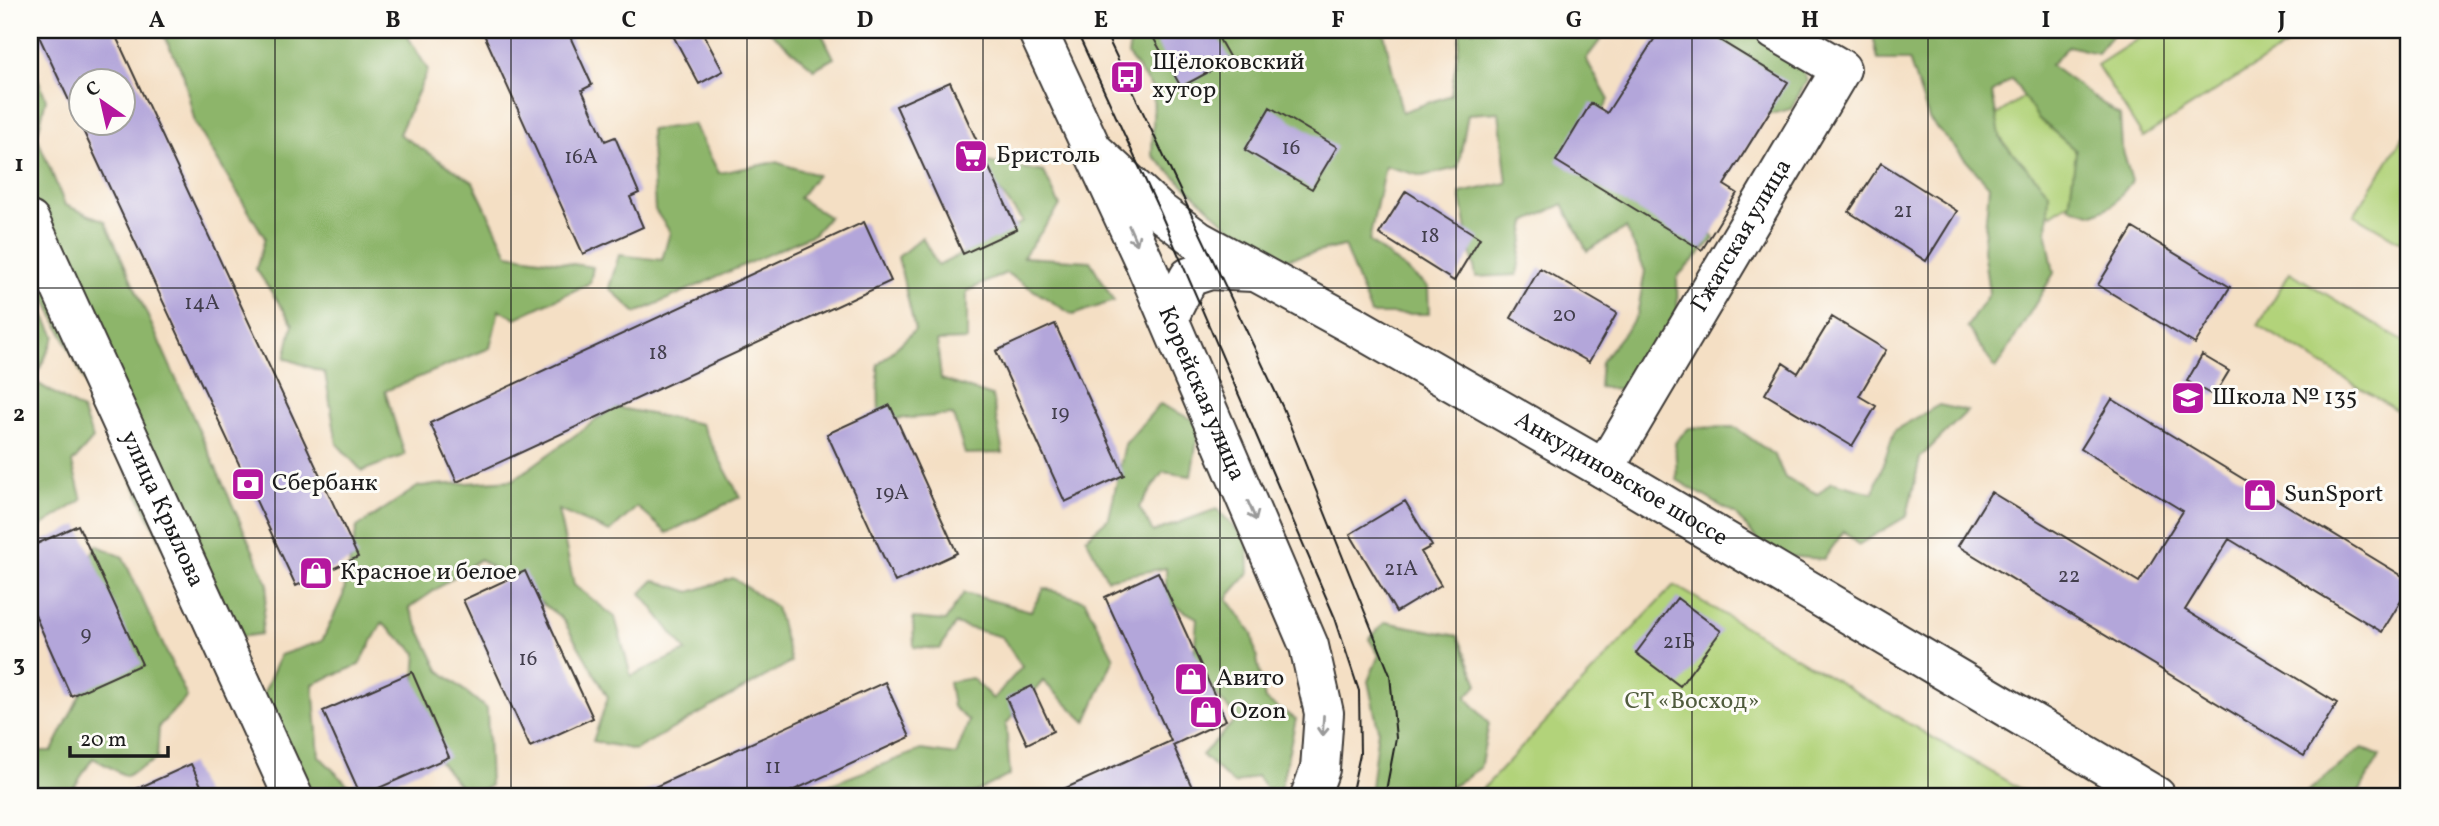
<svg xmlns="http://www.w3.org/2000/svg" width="2439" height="826" font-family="Vollkorn,serif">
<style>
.green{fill:#b2d37a;stroke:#67784b;stroke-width:2}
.forest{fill:#8db56a;stroke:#546843;stroke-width:2}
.building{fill:#b3a6da;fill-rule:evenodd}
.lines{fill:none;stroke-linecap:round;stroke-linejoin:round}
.minor-casing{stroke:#3c3935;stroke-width:42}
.minor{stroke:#fff;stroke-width:38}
.tram{stroke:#1c1c1c;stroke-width:2}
.oneway{stroke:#999}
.grid{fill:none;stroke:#1c1c1c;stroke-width:2;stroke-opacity:0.55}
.labels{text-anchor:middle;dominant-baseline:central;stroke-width:6;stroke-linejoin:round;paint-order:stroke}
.number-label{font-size:21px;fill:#423e4c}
.poi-label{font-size:24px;fill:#1c1c1c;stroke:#fdfcf7;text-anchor:start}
.street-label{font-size:24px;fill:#1c1c1c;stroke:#fdfcf7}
.park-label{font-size:24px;fill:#505c3d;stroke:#fdfcf7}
.neatline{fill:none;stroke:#1c1c1c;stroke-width:2.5}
.grid-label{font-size:23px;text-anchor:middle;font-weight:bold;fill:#1c1c1c}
</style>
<rect width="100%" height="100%" fill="#fdfcf7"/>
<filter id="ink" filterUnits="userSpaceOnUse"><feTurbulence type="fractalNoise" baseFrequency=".0143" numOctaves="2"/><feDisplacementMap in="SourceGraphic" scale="14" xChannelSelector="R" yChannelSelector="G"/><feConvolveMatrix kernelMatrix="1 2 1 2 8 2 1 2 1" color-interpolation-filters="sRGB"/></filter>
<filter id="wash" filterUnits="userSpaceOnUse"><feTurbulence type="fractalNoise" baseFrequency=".00686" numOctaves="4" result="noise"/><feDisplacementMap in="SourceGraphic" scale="28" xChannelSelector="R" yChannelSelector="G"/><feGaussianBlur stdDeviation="1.57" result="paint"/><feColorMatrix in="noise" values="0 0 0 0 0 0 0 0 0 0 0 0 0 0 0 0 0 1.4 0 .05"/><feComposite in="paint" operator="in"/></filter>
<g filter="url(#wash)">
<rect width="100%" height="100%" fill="#f4dfc4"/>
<path class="green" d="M2152,30H2300L2303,35L2143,137L2097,65Z
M2049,80L2111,175L2051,215L1989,120Z
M2409,128V247L2354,215Z
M2290,272L2409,345V418L2258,325Z
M1674,585L2032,796H1476Z"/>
<path class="forest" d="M161,30H404L428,70L399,134L473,182L508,254L593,267L590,283L516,318L499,310L490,348L385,391L405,455L362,471L337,444L325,373L285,358L293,324L256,269L265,238L195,123L183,73Z
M768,30H820L834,58L814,69Z
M1130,30H1369L1384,33L1402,112L1451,95L1461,30H1608L1586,59L1609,100L1582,146L1675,184L1714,239L1677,277L1678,327L1631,390L1599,387L1601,362L1637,316L1645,271L1626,228L1587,251L1563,204L1526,222L1517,275L1476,277L1460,193L1507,183L1499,112L1468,114L1458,168L1422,176L1385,166L1369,241L1428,287L1429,314H1371L1344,246L1268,263L1152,155L1154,91L1128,55L1132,33Z
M1662,30H1787L1807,80L1791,109L1743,121L1662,58Z
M1872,30H2116L2097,53L2069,46L2050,65L2120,116L2122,148L2132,181L2113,205L2094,214L2069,207L2076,151L2038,118L2012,79L1992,93L2001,140L2049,192L2047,235L2054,273L1996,369L1967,327L1989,293L1983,250L1989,186L1929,119L1909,60H1878Z
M30,58L46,99L37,137L65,205L105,221L268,584L261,634L208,641L30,266Z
M693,124L719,173L776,162L817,175L799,198L829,217L814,234L636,313L609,288L619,255L662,260L670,232L655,210L650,130Z
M976,160L1044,172L1060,206L1023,257L1090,261L1114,301L1073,315L1006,273L967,291V340L937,341L941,379L992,396L1003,453L965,454L953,415L879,420L878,365L915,330L898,257L922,237L938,266L1023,222Z
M30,288L55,336L34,381L82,410L93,439L72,463L82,500L30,533V499L40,493L30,481Z
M1160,404L1200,423L1191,476L1163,472L1139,507L1153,532L1217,509L1248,542L1249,573L1227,598L1252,633L1265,700L1296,719L1279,796H1271L1257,776L1234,784L1202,755L1237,718L1193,670L1197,618L1166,601V568L1107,579L1086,538L1109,518L1125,444Z
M1939,405L1967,411L1920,458L1907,516L1858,545L1844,531L1824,559L1770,555L1736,515L1677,480L1675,442L1689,428L1735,427L1775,456L1785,478L1818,494L1831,482L1873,493L1895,430Z
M614,407L701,424L740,497L667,533L637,507L610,532L558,510L574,585L615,617L631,676L686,651L641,593L654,580L690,592L733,578L776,607L791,662L635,750L593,741L608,697L562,618L480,559L409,608L439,670L487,709L490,786L468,796L411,727L417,653L382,623L359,665L313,684L319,756L359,796H294L305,773L246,735L280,655L322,641L343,596L357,527L419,486L513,480Z
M96,545L123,557L187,697L159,726L157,759L126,776L93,758L69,795L30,796V751H52L82,691L88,563Z
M1044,588L1085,601L1114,658L1086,722L1043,681L1006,724L1010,775L968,796H820L818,789L921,750L956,755L969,721L953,707L949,682L972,678L993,699L1022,667L1002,637L955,624L940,649L914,647L913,618L945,621L964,593L1031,611Z
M1385,622L1458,636L1478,684L1466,697L1489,724L1480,768L1438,796H1370L1378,729L1368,681L1379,655L1369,639Z
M2362,748L2380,756L2357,796H2302Z"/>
<g id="blocks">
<path class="building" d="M36,30H113L358,557L296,586ZM80,80H122V122H80Z
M482,30H567L592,85L582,90L605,141L615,137L639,193L630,197L643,227L583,254Z
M670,30H701L723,71L699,84Z
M1149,30H1214L1231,60L1181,87Z
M1660,30H1703L1788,82L1724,185L1737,193L1702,250L1556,161L1591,103L1607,113Z
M950,82L1017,229L963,254L896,106Z
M1270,107L1337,147L1312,189L1245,150Z
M1881,163L1957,211L1926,261L1849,212Z
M1406,191L1480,238L1454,281L1379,234Z
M864,222L891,281L457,482L430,423Z
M2133,228L2230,287L2195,344L2098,285Z
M1540,268L1617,313L1589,362L1511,318Z
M1832,317L1886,350L1859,396L1876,406L1852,446L1765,394L1783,363L1798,373Z
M1055,324L1124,475L1065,502L996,351Z
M2202,355L2229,371L2214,396L2187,381Z
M2112,399L2409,580V588L2382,632L2229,539L2185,610L2337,703L2304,756L1958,546L1991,492L2139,582L2183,511L2081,449Z
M890,405L957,553L895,582L827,434Z
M1405,501L1432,546L1421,552L1441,585L1396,612L1350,534Z
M78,525L142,664L71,696L30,604V547Z
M525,571L593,718L530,747L463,600Z
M1158,572L1226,720L1173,745L1196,796H1048L1171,741L1105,597Z
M1677,598L1721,631L1680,686L1636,653Z
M412,672L449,757L361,796L323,711Z
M885,682L910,737L781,796H635Z
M1032,686L1053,731L1027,744L1006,698Z
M191,764L206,796H121Z"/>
</g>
</g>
<g filter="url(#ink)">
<use href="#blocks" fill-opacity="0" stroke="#3c3935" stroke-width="2"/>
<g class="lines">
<g class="minor-casing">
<g id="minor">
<path id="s1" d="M1037,30L1144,261L1309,646L1324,713L1320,769L1310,796"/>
<path id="s2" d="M1094,151L1160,212L1199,241L1353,325L1604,469L2156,796"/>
<path id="s3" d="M30,221L293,796"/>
<path d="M1169,317L1189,277L1210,270L1253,272"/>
<path id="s4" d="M1604,469L1841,69L1774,30"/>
</g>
</g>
<use href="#minor" class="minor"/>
<path class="tram" d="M1076,30L1160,212L1335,618L1359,691L1360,754L1351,796
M1104,30L1283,408L1390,675L1396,738L1385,796"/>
</g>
<defs><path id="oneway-shaft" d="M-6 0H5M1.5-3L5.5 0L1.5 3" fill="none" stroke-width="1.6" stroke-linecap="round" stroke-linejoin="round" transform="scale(1.75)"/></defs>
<g class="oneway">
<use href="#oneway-shaft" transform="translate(1133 235) rotate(66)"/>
<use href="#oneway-shaft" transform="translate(1252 511) rotate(67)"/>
<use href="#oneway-shaft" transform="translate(1323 726) rotate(93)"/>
</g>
</g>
<path class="grid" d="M275,30V796M511,30V796M747,30V796M983,30V796M1220,30V796M1456,30V796M1692,30V796M1928,30V796M2164,30V796M30,288H2409M30,538H2409"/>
<defs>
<g id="bus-square" transform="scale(1.75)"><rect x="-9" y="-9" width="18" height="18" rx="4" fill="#b5179e" stroke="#fdfcf7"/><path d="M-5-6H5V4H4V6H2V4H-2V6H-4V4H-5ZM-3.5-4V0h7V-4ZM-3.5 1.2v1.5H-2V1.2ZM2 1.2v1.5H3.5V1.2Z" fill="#fff"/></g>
<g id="supermarket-square" transform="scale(1.75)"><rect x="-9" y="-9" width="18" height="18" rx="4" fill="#b5179e" stroke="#fdfcf7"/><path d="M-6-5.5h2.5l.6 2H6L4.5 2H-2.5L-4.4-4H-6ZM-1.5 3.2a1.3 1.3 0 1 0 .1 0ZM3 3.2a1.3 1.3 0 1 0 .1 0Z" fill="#fff"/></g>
<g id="school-square" transform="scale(1.75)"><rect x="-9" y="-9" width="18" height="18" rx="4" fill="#b5179e" stroke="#fdfcf7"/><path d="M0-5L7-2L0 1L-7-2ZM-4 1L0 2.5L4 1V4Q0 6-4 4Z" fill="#fff"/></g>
<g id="bank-square" transform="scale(1.75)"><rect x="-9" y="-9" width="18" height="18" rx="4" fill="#b5179e" stroke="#fdfcf7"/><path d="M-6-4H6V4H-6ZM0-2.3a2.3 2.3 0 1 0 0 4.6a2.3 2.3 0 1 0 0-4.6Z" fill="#fff"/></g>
<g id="shop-square" transform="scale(1.75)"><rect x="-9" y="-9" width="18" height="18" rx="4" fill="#b5179e" stroke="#fdfcf7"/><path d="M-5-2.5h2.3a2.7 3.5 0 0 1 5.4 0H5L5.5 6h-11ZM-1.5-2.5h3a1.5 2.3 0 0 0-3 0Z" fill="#fff"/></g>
</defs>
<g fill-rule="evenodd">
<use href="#bus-square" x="1127" y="77"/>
<use href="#supermarket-square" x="971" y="156"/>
<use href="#school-square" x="2188" y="398"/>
<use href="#bank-square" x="248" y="484"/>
<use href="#shop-square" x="2260" y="495"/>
<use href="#shop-square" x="316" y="573"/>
<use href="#shop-square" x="1191" y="679"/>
<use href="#shop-square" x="1206" y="712"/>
</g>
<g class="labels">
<g class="number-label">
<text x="1291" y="148">16</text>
<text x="581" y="157">16А</text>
<text x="1903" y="211">21</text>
<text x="1430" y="236">18</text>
<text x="202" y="303">14А</text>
<text x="1564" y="315">20</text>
<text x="658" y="353">18</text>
<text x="1060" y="413">19</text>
<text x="892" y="493">19А</text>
<text x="1401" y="569">21А</text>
<text x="2069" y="576">22</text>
<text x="86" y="634">9</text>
<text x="1679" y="642">21Б</text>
<text x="528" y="659">16</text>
<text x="773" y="767">11</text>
</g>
<g class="poi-label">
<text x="1152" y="63">Щёлоковский<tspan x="1152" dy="28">хутор</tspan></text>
<text x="996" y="156">Бристоль</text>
<text x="2212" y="398">Школа № 135</text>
<text x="272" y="484">Сбербанк</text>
<text x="2284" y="495">SunSport</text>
<text x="340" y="573">Красное и белое</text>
<text x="1216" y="679">Авито</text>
<text x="1230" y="712">Ozon</text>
</g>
<g class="street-label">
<text stroke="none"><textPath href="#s4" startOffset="271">Гжатская улица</textPath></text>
<text stroke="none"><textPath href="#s1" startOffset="399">Корейская улица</textPath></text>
<text stroke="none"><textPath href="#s2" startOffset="623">Анкудиновское шоссе</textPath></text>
<text stroke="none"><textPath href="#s3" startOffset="317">улица Крылова</textPath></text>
</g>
<g class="park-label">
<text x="1692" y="702">СТ «Восход»</text>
</g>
</g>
<rect width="2439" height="826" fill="none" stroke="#fdfcf7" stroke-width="77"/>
<g transform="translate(102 102) rotate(326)"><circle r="33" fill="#fdfcf7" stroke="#a3a29f" stroke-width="2"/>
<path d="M0-5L12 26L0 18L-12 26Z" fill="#b5179e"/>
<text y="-10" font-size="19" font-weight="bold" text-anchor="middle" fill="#1c1c1c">С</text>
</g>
<path d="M70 746v10h98v-10" fill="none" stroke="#1c1c1c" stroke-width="3.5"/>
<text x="80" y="746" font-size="21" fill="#1c1c1c" stroke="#fdfcf7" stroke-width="5" paint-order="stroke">20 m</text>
<rect x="38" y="38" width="2362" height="750" class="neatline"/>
<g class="grid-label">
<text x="157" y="27">A</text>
<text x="393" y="27">B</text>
<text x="629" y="27">C</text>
<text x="865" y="27">D</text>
<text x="1101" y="27">E</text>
<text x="1338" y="27">F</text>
<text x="1574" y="27">G</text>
<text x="1810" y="27">H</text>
<text x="2046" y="27">I</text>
<text x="2282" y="27">J</text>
<text x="19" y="171">1</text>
<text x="19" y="421">2</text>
<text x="19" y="671">3</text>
</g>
</svg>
